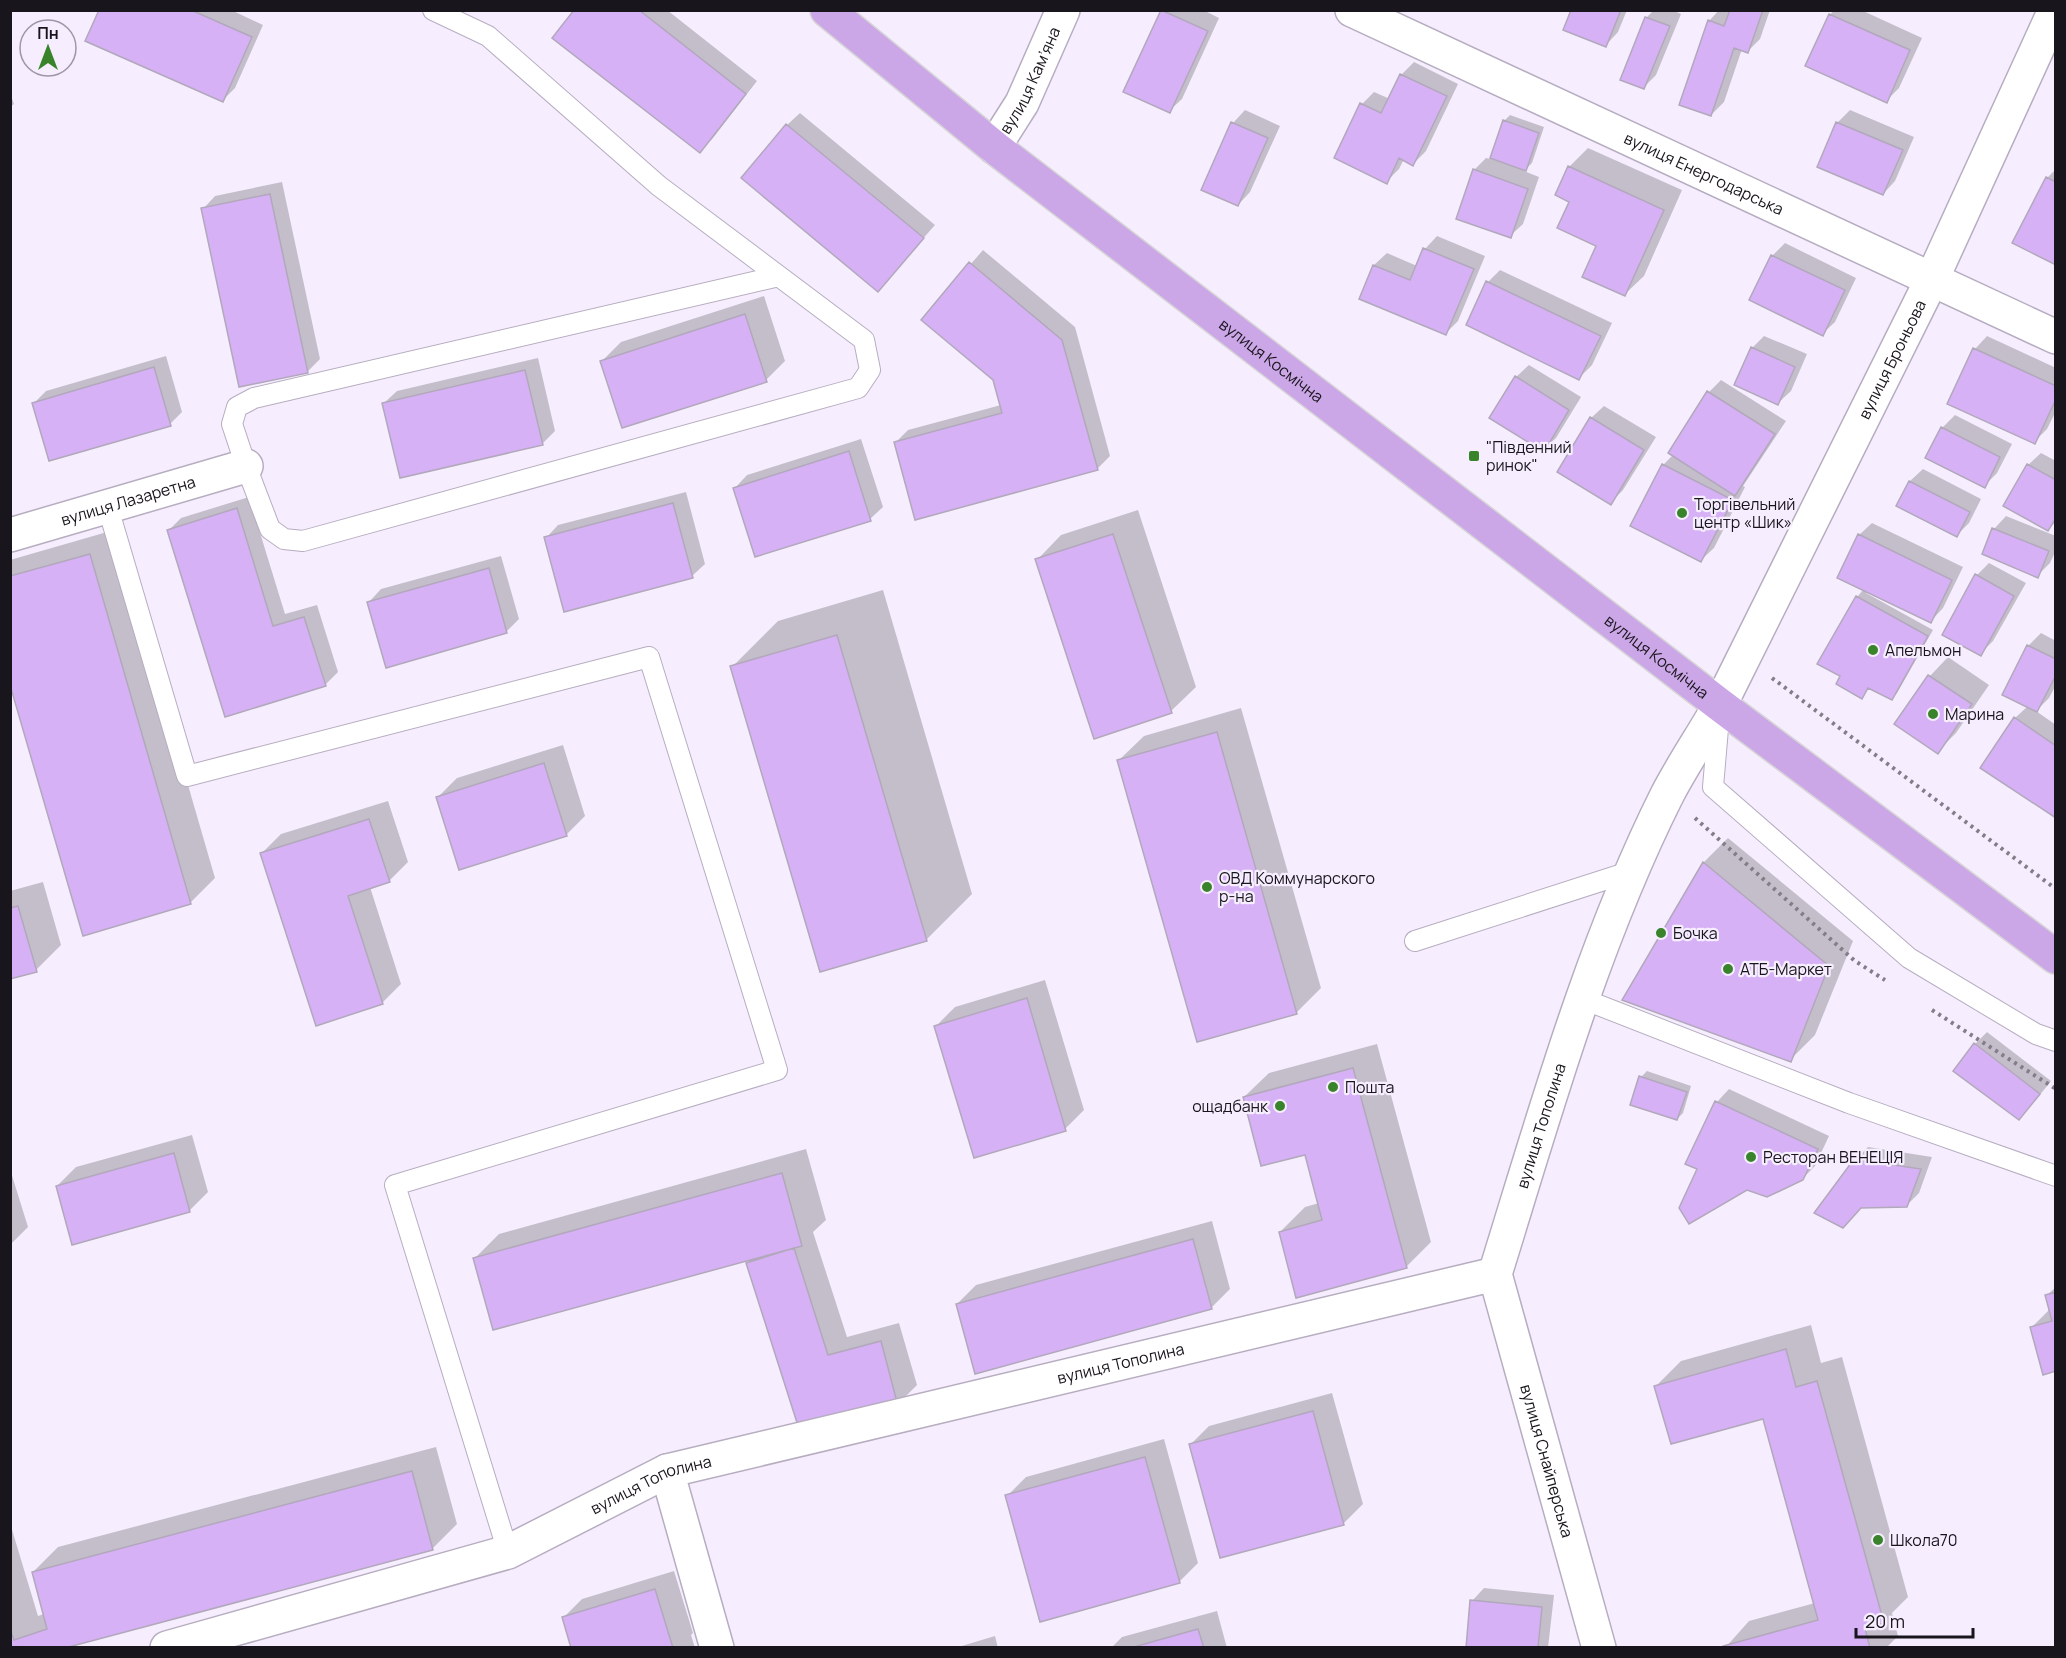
<svg xmlns="http://www.w3.org/2000/svg" width="2066" height="1658" font-family="Manrope,sans-serif">
<style>
.shadow{fill:#0003}
.building{fill:#d6b1f6;stroke:#b2a8bb;stroke-width:1.5}
.lines{fill:none;stroke-linecap:round;stroke-linejoin:round}
.service-casing{stroke:#b7adc0;stroke-width:22}
.minor-casing{stroke:#b7adc0;stroke-width:36}
.tertiary-casing{stroke:#b7adc0;stroke-width:36}
.primary-casing{stroke:#d6d5d6;stroke-width:36}
.path{stroke:#837d88;stroke-width:4;stroke-dasharray:3 4.5;stroke-linecap:butt}
.service{stroke:#fff;stroke-width:20}
.minor{stroke:#fff;stroke-width:33}
.tertiary{stroke:#fff;stroke-width:33}
.primary{stroke:#cca7e8;stroke-width:33}
.poi-dot{fill:#39832b;stroke:#f6eefe;stroke-width:2}
.labels{text-anchor:middle;dominant-baseline:central;stroke-width:4.5;stroke-linejoin:round;paint-order:stroke}
.street-label{font-size:16px;fill:#19151c;stroke:#f6eefe}
.poi-label{font-size:16px;fill:#19151c;stroke:#f6eefe;text-anchor:start}
</style>
<rect width="100%" height="100%" fill="#f6eefe"/>
<path class="shadow" d="M101,10H231L263,25L235,88L223,100Z
M576,10H667L757,81L713,138L700,151Z
M1203,10L1219,18L1182,99L1169,111L1125,91L1163,11Z
M1573,10H1627L1618,32L1606,45Z
M1654,10H1672L1681,14L1656,75L1644,87L1646,18Z
M1719,10H1770L1760,39L1748,51L1742,49L1724,102L1711,115L1709,21Z
M1834,10H1861L1922,38L1899,88L1886,101L1830,15Z
M1414,62L1458,84L1426,151L1413,164L1404,159L1399,169L1386,182L1362,104L1374,92L1390,99L1401,75Z
M10,93L14,104L10,107Z
M1245,110L1280,126L1250,192L1238,205L1233,123Z
M1850,110L1914,137L1895,181L1883,194L1819,167L1838,122Z
M800,113L935,225L878,290L787,125Z
M1510,115L1544,127L1532,163L1524,171L1539,177L1523,224L1510,236L1474,170L1486,158L1491,159L1504,121Z
M1588,148L1682,190L1644,276L1625,294L1598,245L1571,201L1569,167Z
M2056,169V264L2047,178Z
M282,182L320,359L307,372L203,209L215,196Z
M1437,236L1485,256L1458,321L1446,333L1361,298L1374,265L1387,253L1417,266L1425,249Z
M1785,243L1856,278L1835,322L1822,334L1772,256Z
M983,250L1075,327L1110,456L1097,469L895,443L908,430L1001,405L994,379L923,319Z
M1500,270L1612,323L1592,365L1579,378L1488,282Z
M764,296L785,361L766,380L602,361L621,342Z
M1764,336L1807,354L1791,391L1778,403L1752,348Z
M1987,336L2056,368V411L2047,429L2034,442L1975,349Z
M166,356L182,412L170,424L34,403L46,391Z
M538,358L555,431L542,444L384,403L397,391Z
M1529,365L1581,397L1556,438L1543,450L1516,377Z
M1721,380L1786,421L1743,486L1745,487L1714,548L1701,560L1663,465L1673,455L1709,392Z
M1604,406L1656,437L1623,490L1610,503L1591,418Z
M1955,415L2012,444L1997,473L1984,486L1942,428Z
M861,439L883,507L870,519L735,488L747,475Z
M2041,453L2056,461V522L2048,529L2028,465Z
M1923,469L1981,499L1969,523L1956,536L1898,506L1910,481Z
M686,492L705,564L692,576L546,538L558,525Z
M249,497L285,614L317,605L338,672L325,685L169,530L181,518Z
M1138,510L1196,687L1171,711L1037,560L1061,535Z
M2006,516L2056,536V550L2050,563L2037,576L1984,554L1994,529Z
M1872,523L1963,567L1943,608L1931,621L1868,591L1866,593L1933,630L1897,693L1892,699L1870,687L1861,697L1842,675L1857,597L1864,589L1859,535Z
M114,530L215,878L190,903L10,679V560Z
M501,556L519,619L506,632L369,602L381,589Z
M1989,563L2026,583L1993,641L1980,654L1977,575Z
M883,590L972,894L926,940L732,667L778,621Z
M2041,633L2056,641V685L2049,698L2036,711L2056,725V816L2015,718L2028,706V646Z
M1948,657L1989,685L1956,733L1937,752L1930,676Z
M1241,708L1321,988L1296,1013L1119,760L1144,736Z
M563,745L585,816L566,835L438,797L457,778Z
M388,801L408,862L389,881L370,887L401,984L382,1003L262,853L281,834Z
M1728,838L1853,941L1815,1035L1790,1060L1625,999L1704,862Z
M43,882L61,945L36,970L10,978V891Z
M1045,980L1084,1110L1065,1129L936,1026L955,1007Z
M1987,1032L2051,1081L2031,1106L2019,1118L1975,1044Z
M1377,1044L1431,1242L1406,1267L1280,1232L1305,1207L1319,1203L1306,1153L1244,1097L1269,1073Z
M1647,1071L1691,1086L1683,1113L1677,1119L1641,1077Z
M1729,1089L1829,1136L1815,1166L1802,1179L1699,1169L1717,1102Z
M192,1135L208,1192L189,1211L57,1186L76,1167Z
M1868,1147L1932,1157L1919,1193L1906,1206L1855,1160Z
M806,1149L826,1220L813,1232L847,1337L899,1323L917,1385L898,1404L801,1430L747,1264L754,1257L474,1259L499,1234Z
M10,1169L28,1227L10,1245Z
M1212,1221L1230,1289L1211,1308L957,1304L976,1285Z
M2056,1287V1370L2032,1327L2050,1309L2047,1295Z
M1811,1325L1821,1363L1842,1357L1908,1597L1892,1613L1898,1636L1886,1648H1725L1749,1621L1815,1603L1764,1417L1656,1386L1681,1361Z
M1332,1393L1363,1504L1344,1523L1221,1556L1190,1445L1209,1426Z
M1164,1439L1198,1563L1179,1582L1007,1496L1026,1477Z
M436,1447L457,1524L432,1549L10,1648V1523L38,1616L44,1614L33,1572L58,1547Z
M674,1571L693,1633L691,1635L695,1648H572L563,1618L582,1599Z
M1484,1588L1554,1595L1548,1648H1467L1472,1601Z
M1217,1611L1227,1648H1111L1122,1637Z
M995,1636L998,1648H955Z"/>
<path class="building" d="M99,10H191L252,37L223,102L85,41Z
M574,10H639L746,94L700,153L552,38Z
M1161,10L1208,31L1170,113L1123,92Z
M1571,10H1621L1606,47L1563,30Z
M1730,10H1763L1748,53L1734,48L1711,116L1679,105L1708,20L1724,26Z
M1829,14L1910,50L1887,103L1805,66Z
M1645,17L1670,26L1644,89L1620,80Z
M1400,74L1447,96L1413,166L1399,158L1387,184L1334,158L1360,103L1381,113Z
M1503,120L1539,133L1526,171L1490,158Z
M1231,122L1268,138L1238,206L1201,190Z
M1836,122L1903,150L1883,195L1817,167Z
M786,124L924,238L878,292L741,178Z
M1568,166L1664,210L1625,296L1582,277L1596,246L1557,228L1569,202L1555,195Z
M1473,169L1528,189L1511,238L1456,219Z
M2046,177L2056,182V265L2012,243Z
M270,194L308,373L239,387L201,208Z
M1423,248L1474,269L1446,335L1359,299L1373,265L1410,280Z
M1771,255L1845,290L1823,336L1749,300Z
M969,262L1062,340L1098,470L915,520L894,442L1002,413L993,380L921,320Z
M1486,281L1601,336L1579,380L1466,325Z
M745,314L767,382L622,428L600,361Z
M1751,347L1795,367L1778,405L1734,385Z
M1973,348L2056,386V399L2035,444L1947,404Z
M154,367L171,426L49,461L32,403Z
M525,370L543,445L400,478L382,403Z
M1515,376L1569,410L1544,452L1489,418Z
M1707,391L1775,434L1735,496L1668,453Z
M1590,417L1644,450L1611,505L1557,472Z
M1941,427L2000,457L1985,488L1925,458Z
M849,451L871,521L755,557L733,488Z
M1662,464L1733,500L1701,562L1630,526Z
M2027,464L2056,480V518L2048,531L2003,506Z
M1909,481L1970,512L1957,537L1896,506Z
M673,503L693,578L564,612L544,537Z
M237,508L273,626L304,617L326,686L225,717L167,530Z
M1992,528L2049,551L2038,578L1982,554Z
M1113,534L1172,713L1094,739L1035,559Z
M1858,534L1952,580L1931,623L1837,578Z
M90,554L191,904L83,936L10,685V576Z
M489,568L507,633L386,668L367,602Z
M1975,574L2014,596L1981,656L1942,635Z
M1856,596L1928,636L1892,700L1868,688L1862,699L1836,684L1840,676L1817,664Z
M837,635L927,941L820,972L730,666Z
M2027,645L2056,659V675L2037,712L2002,695Z
M1928,675L1972,704L1938,754L1894,724Z
M2014,717L2056,746V818L1980,768Z
M1217,732L1297,1014L1197,1042L1117,760Z
M544,763L567,836L459,870L436,797Z
M369,819L390,882L348,896L383,1004L316,1026L260,853Z
M1703,862L1829,966L1791,1062L1622,1000Z
M18,906L37,972L10,979V908Z
M1027,998L1066,1131L974,1158L934,1026Z
M1974,1043L2040,1094L2019,1120L1953,1071Z
M1353,1068L1407,1268L1296,1298L1279,1232L1322,1220L1305,1155L1261,1166L1243,1097Z
M1639,1076L1687,1092L1677,1120L1630,1105Z
M1715,1101L1818,1149L1803,1180L1767,1197L1747,1190L1689,1224L1679,1208L1697,1169L1685,1164Z
M174,1153L190,1212L72,1245L56,1186Z
M1854,1159L1921,1169L1907,1207L1861,1208L1843,1228L1814,1213Z
M782,1173L802,1246L493,1330L473,1258Z
M1193,1239L1212,1309L975,1374L956,1304Z
M794,1248L828,1355L881,1341L898,1406L800,1432L746,1263Z
M2056,1292V1371L2043,1375L2030,1327L2052,1321L2045,1295Z
M1786,1349L1796,1387L1817,1381L1884,1623L1865,1628L1870,1648H1723V1646L1818,1620L1763,1419L1671,1444L1654,1386Z
M1313,1411L1344,1525L1220,1558L1189,1444Z
M1145,1457L1180,1583L1040,1622L1005,1495Z
M412,1471L433,1550L65,1648H10V1629L14,1640L47,1629L32,1572Z
M655,1589L673,1648H571L562,1617Z
M1470,1600L1542,1607L1538,1648H1466Z
M1198,1629L1204,1648H1130Z"/>
<g class="lines">
<g class="service-casing">
<path id="service" d="M433,10L488,36L659,186L864,340L870,370L858,388L303,541L284,539L270,529L246,466L232,424L237,407L254,398L779,276
M108,508L187,776L649,657L777,1070L395,1185L508,1552
M1719,717L1713,787L1909,958L2036,1034L2056,1041
M1415,941L1632,871
M1583,999L1849,1103L2056,1176"/>
</g>
<g class="minor-casing">
<g id="minor">
<path id="s1" d="M1352,10L2056,337"/>
<path id="s2" d="M994,147L1022,103L1063,10"/>
<path id="s3" d="M10,535L246,466"/>
<path id="s4" d="M1495,1274L1599,1648"/>
<path d="M667,1471L717,1648"/>
<path id="s5" d="M167,1648L508,1552L667,1471L1495,1274C1545,1113 1591,947 1667,795C1683,764 1703,735 1720,705"/>
</g>
</g>
<g class="tertiary-casing">
<g id="tertiary">
<path id="s6" d="M1720,705L1932,279L2055,10"/>
</g>
</g>
<g class="primary-casing">
<g id="primary">
<path id="s7" d="M827,10L994,147L1720,705L2056,957"/>
</g>
</g>
<path class="path" d="M1772,678L2056,889
M1695,818L1855,961L1885,980
M1932,1010L2056,1089"/>
<use href="#service" class="service"/>
<use href="#minor" class="minor"/>
<use href="#tertiary" class="tertiary"/>
<use href="#primary" class="primary"/>
</g>
<g class="poi-dot">
<rect x="1468" y="450" width="12" height="12" rx="3"/>
<circle cx="1682" cy="513" r="6"/>
<circle cx="1873" cy="650" r="6"/>
<circle cx="1933" cy="714" r="6"/>
<circle cx="1207" cy="887" r="6"/>
<circle cx="1661" cy="933" r="6"/>
<circle cx="1728" cy="969" r="6"/>
<circle cx="1333" cy="1087" r="6"/>
<circle cx="1280" cy="1106" r="6"/>
<circle cx="1751" cy="1157" r="6"/>
<circle cx="1878" cy="1540" r="6"/>
</g>
<g class="labels">
<g class="street-label">
<text stroke="none"><textPath href="#s2" startOffset="76">вулиця Кам’яна</textPath></text>
<text stroke="none"><textPath href="#s1" startOffset="388">вулиця Енергодарська</textPath></text>
<text stroke="none"><textPath href="#s7" startOffset="566">вулиця Космічна</textPath></text>
<text stroke="none"><textPath href="#s6" startOffset="386">вулиця Броньова</textPath></text>
<text stroke="none"><textPath href="#s3" startOffset="123">вулиця Лазаретна</textPath></text>
<text stroke="none"><textPath href="#s7" startOffset="1052">вулиця Космічна</textPath></text>
<text stroke="none"><textPath href="#s5" startOffset="1539">вулиця Тополина</textPath></text>
<text stroke="none"><textPath href="#s5" startOffset="999">вулиця Тополина</textPath></text>
<text stroke="none"><textPath href="#s4" startOffset="194">вулиця Снайперська</textPath></text>
<text stroke="none"><textPath href="#s5" startOffset="513">вулиця Тополина</textPath></text>
</g>
<g class="poi-label">
<text x="1486" y="447">"Південний<tspan x="1486" dy="18">ринок"</tspan></text>
<text x="1694" y="504">Торгівельний<tspan x="1694" dy="18">центр «Шик»</tspan></text>
<text x="1885" y="650">Апельмон</text>
<text x="1945" y="714">Марина</text>
<text x="1219" y="878">ОВД Коммунарского<tspan x="1219" dy="18">р-на</tspan></text>
<text x="1673" y="933">Бочка</text>
<text x="1740" y="969">АТБ-Маркет</text>
<text x="1345" y="1087">Пошта</text>
<text x="1268" y="1106" text-anchor="end">ощадбанк</text>
<text x="1763" y="1157">Ресторан ВЕНЕЦІЯ</text>
<text x="1890" y="1540">Школа70</text>
</g>
</g>
<rect width="2066" height="1658" fill="none" stroke="#19151c" stroke-width="24"/>
<g transform="translate(48 48)"><circle r="28" fill="#f6eefe" stroke="#9e97a4" stroke-width="1.5"/>
<path d="M0-4.5L10 22L0 15L-10 22Z" fill="#39832b"/>
<text y="-9" font-size="16" font-weight="bold" text-anchor="middle" fill="#19151c">Пн</text>
</g>
<path d="M1856 1628v9h117v-9" fill="none" stroke="#19151c" stroke-width="3"/>
<text x="1865" y="1628" font-size="18" fill="#19151c" stroke="#f6eefe" stroke-width="4.5" paint-order="stroke">20 m</text>
</svg>
